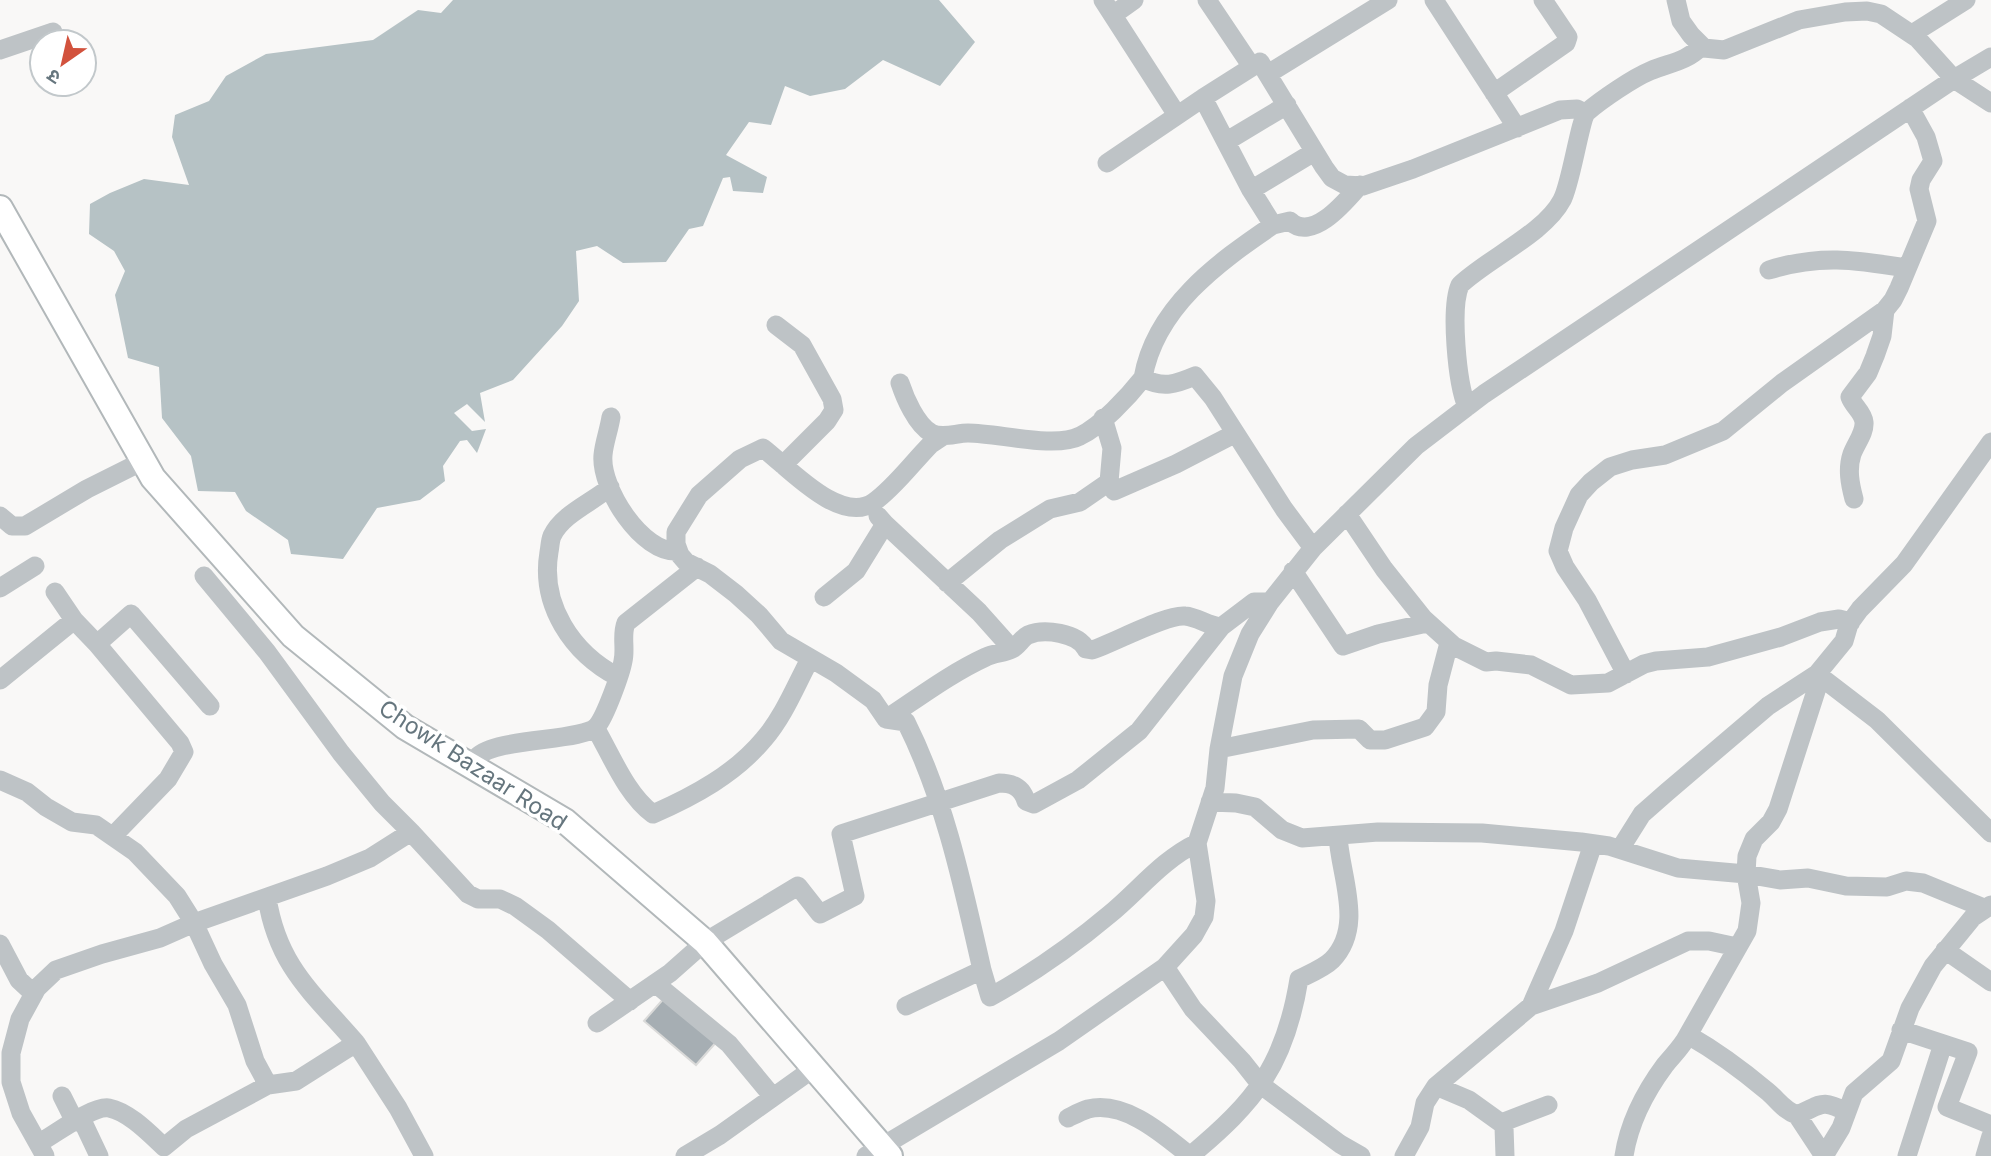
<svg xmlns="http://www.w3.org/2000/svg" width="1991" height="1156" font-family="Inter,'Noto Sans Devanagari',sans-serif">
<style>
.water{fill:#b6c2c5}
.building{fill:#a6aeb3;stroke:#dadad9;stroke-width:2}
.lines{fill:none;stroke-linecap:round;stroke-linejoin:round}
.major-casing{stroke:#b2b8ba;stroke-width:28}
.minor{stroke:#bec3c6;stroke-width:19}
.major{stroke:#fff;stroke-width:24}
.labels{text-anchor:middle;dominant-baseline:central;stroke-width:7;stroke-linejoin:round;paint-order:stroke}
.street-label{font-size:23px;fill:#66767e;stroke:#fff}
</style>
<rect width="100%" height="100%" fill="#f9f8f7"/>
<path class="water" d="M453,0H939L975,42L940,86L883,60L845,89L810,96L785,86L771,125L749,122L726,155L767,177L763,193L733,191L730,177L723,178L703,226L689,229L666,262L623,263L597,246L576,251L579,301L562,326L513,380L480,393L485,422L467,404L454,413L472,431L486,429L477,453L467,440L460,441L443,466L445,481L420,500L377,508L343,559L291,554L288,540L246,511L235,492L198,491L191,456L162,418L159,367L128,358L115,295L125,271L114,251L89,234L90,204L110,193L144,179L189,185L172,137L175,115L209,101L226,76L266,54L373,40L418,10L441,13Z"/>
<path class="building" d="M666,996L718,1040L696,1065L644,1021Z"/>
<g class="lines">
<g class="major-casing">
<path id="major" d="M0,208L153,478L293,636L405,727L565,821L705,942L890,1156"/>
</g>
<path class="minor" d="M1103,0L1177,115
M1434,0L1517,128
M1676,0L1681,21L1691,35L1704,48L1724,50L1799,20L1845,12L1867,11L1881,14L1917,38L1954,79L1991,103
M1113,15L1134,0
M1912,34L1966,0
M0,50L53,32
M1252,67L1260,62L1324,167L1332,178L1345,185L1363,186L1413,169L1560,110L1577,109L1585,113
M1268,74L1388,0
M1494,93L1566,43L1568,37L1543,0
M1227,141L1287,105
M1107,163L1203,98
M1251,190L1314,152
M1273,225L1290,221C1312,243 1346,201 1360,185
M1769,270C1820,254 1856,260 1907,268
M776,325L802,345L832,399L834,410L827,421L783,465
M1143,378C1155,308 1217,263 1273,225L1251,190L1203,98L1252,67L1207,0
M900,383C905,398 916,424 931,433C942,439 956,433 968,433C998,433 1055,449 1080,436C1101,426 1128,397 1143,378C1163,389 1176,384 1195,376L1213,398L1284,509L1313,548
M1467,407C1457,383 1450,308 1460,285C1487,259 1545,233 1562,200C1571,184 1580,119 1587,112C1601,100 1633,78 1650,71C1671,62 1684,63 1702,46
M611,417C609,430 604,443 603,455C600,488 642,554 678,551
M1103,418L1112,448L1109,482
M943,436L931,444C913,462 895,487 874,502C840,526 787,466 763,448L740,459L699,495L676,532V544L680,555L686,562L710,574L736,594L759,615L781,641L836,673L873,700L886,719L906,722C945,800 963,886 982,970
M610,487C593,502 562,514 552,536C550,541 550,547 549,552C540,605 572,653 618,677
M1854,499C1850,484 1847,469 1852,454C1856,443 1865,433 1864,422C1863,412 1853,406 1850,397L1868,373L1875,356L1882,336L1885,310L1893,300L1899,288L1927,221L1919,189L1921,180L1933,161L1926,137L1910,108
M1347,514L1384,569L1423,618L1454,646L1486,662L1496,661L1531,665L1571,685L1608,683L1644,664L1656,661L1708,657L1781,637L1820,622L1839,619L1851,622
M0,516L12,526H25L87,489L143,461
M885,524L979,612L1012,649
M1293,571L1343,646L1378,634L1427,623
M204,576L267,652L341,753L382,803L411,832L468,894L478,899H500L515,906L548,930L630,1001
M947,583L1000,540L1050,509L1080,502L1109,482L1114,491L1176,464L1234,434
M0,588L35,566
M824,597L856,571L885,524L878,516
M74,620L97,644L131,614L210,706
M97,644L180,743L184,752L168,779L113,836
M1626,674L1587,600L1565,567L1558,551L1564,528L1579,495L1591,482L1610,467L1632,460L1665,455L1723,431L1782,383L1885,310
M0,680L74,620L55,592
M886,719C918,698 951,673 986,657C994,653 1004,653 1012,649C1018,646 1022,638 1028,635C1044,628 1078,633 1086,649L1092,650C1114,643 1166,614 1185,616C1198,617 1208,626 1221,627L1254,602H1270
M596,729C612,757 627,795 653,814C694,796 735,774 764,739C784,716 796,685 810,659
M1219,749L1313,730L1359,729L1370,740H1385L1425,727L1436,712L1438,685L1449,643
M471,766C473,763 474,759 477,757C497,737 584,742 597,726C605,717 621,673 623,661C626,648 621,635 626,623L697,567
M0,780L27,792L46,807L72,822L96,825L135,852L177,896L194,923L213,964L237,1005L255,1061L268,1085L186,1129L164,1147C149,1133 129,1112 109,1108C93,1105 54,1135 39,1143
M1210,802L1236,803L1255,807L1282,830L1302,838L1378,832L1482,833L1581,842L1609,846L1678,868L1746,874L1780,880L1808,878L1846,886L1887,887L1906,881L1923,883L1984,908
M1620,849L1642,814L1667,792L1768,706L1817,674L1877,720L1991,833
M267,898C278,967 313,993 356,1043L296,1081L268,1085
M0,944L19,980L34,994
M1945,950L1991,982
M1165,967L1193,1009L1242,1061L1261,1085L1340,1144L1361,1156
M656,984L729,1044L773,1097
M906,1006L982,970L990,997C1033,973 1072,946 1110,914C1138,891 1163,859 1197,843
M1531,1006L1564,931L1593,844
M597,1023L670,973L705,942L798,886L820,914L855,896L841,834L999,783C1012,783 1022,787 1026,801L1034,804L1078,780L1139,731L1221,627
M1901,1030L1968,1052L1947,1107L1991,1125
M1688,1035L1747,931L1751,903L1746,874L1747,856L1754,839L1771,822L1778,809L1816,691L1817,674L1844,641L1849,624L1860,609L1904,564L1991,442
M356,1043L398,1108L424,1156
M1436,1086L1469,1100L1501,1123L1504,1127L1505,1156
M62,1096L75,1122
M1797,1115L1824,1156L1841,1128L1854,1093L1891,1061L1910,1008L1933,966L1973,917L1991,905
M81,1118L99,1156
M1068,1118C1074,1115 1081,1111 1088,1109C1125,1100 1164,1135 1190,1156
M1501,1123L1548,1105
M45,1156L21,1113L11,1082V1053L20,1019L37,988L56,970L102,954L160,938L194,923L327,876L370,858L411,832
M685,1156L720,1135L814,1068
M866,1156L1059,1041L1165,967L1194,935L1204,917L1206,901L1197,843L1215,788L1219,749L1233,676L1250,634L1270,602L1313,548L1416,446L1484,394L1954,79L1991,57
M1190,1156C1256,1101 1285,1065 1299,979C1309,974 1324,968 1332,960C1365,926 1340,876 1338,836
M1404,1156L1420,1127L1425,1103L1436,1086L1531,1006L1598,983L1688,941H1709L1737,947
M1624,1156C1629,1123 1645,1092 1665,1065C1673,1055 1682,1047 1688,1035C1716,1051 1742,1070 1767,1091C1778,1100 1783,1110 1797,1115C1822,1105 1820,1098 1847,1112
M1907,1156L1943,1044
M1985,1156L1991,1136"/>
<use href="#major" class="major"/>
</g>
<g class="labels">
<g class="street-label">
<text transform="translate(473 765) rotate(33)">Chowk Bazaar Road</text>
</g>
</g>
<g transform="translate(63 63) rotate(214)"><circle r="33" fill="#ffffff" stroke="#c2c8cb" stroke-width="2"/>
<path d="M0-5L12 26L0 18L-12 26Z" fill="#d2523d"/>
<text y="-10" font-size="19" font-weight="bold" text-anchor="middle" fill="#66767e">उ</text>
</g>
</svg>
